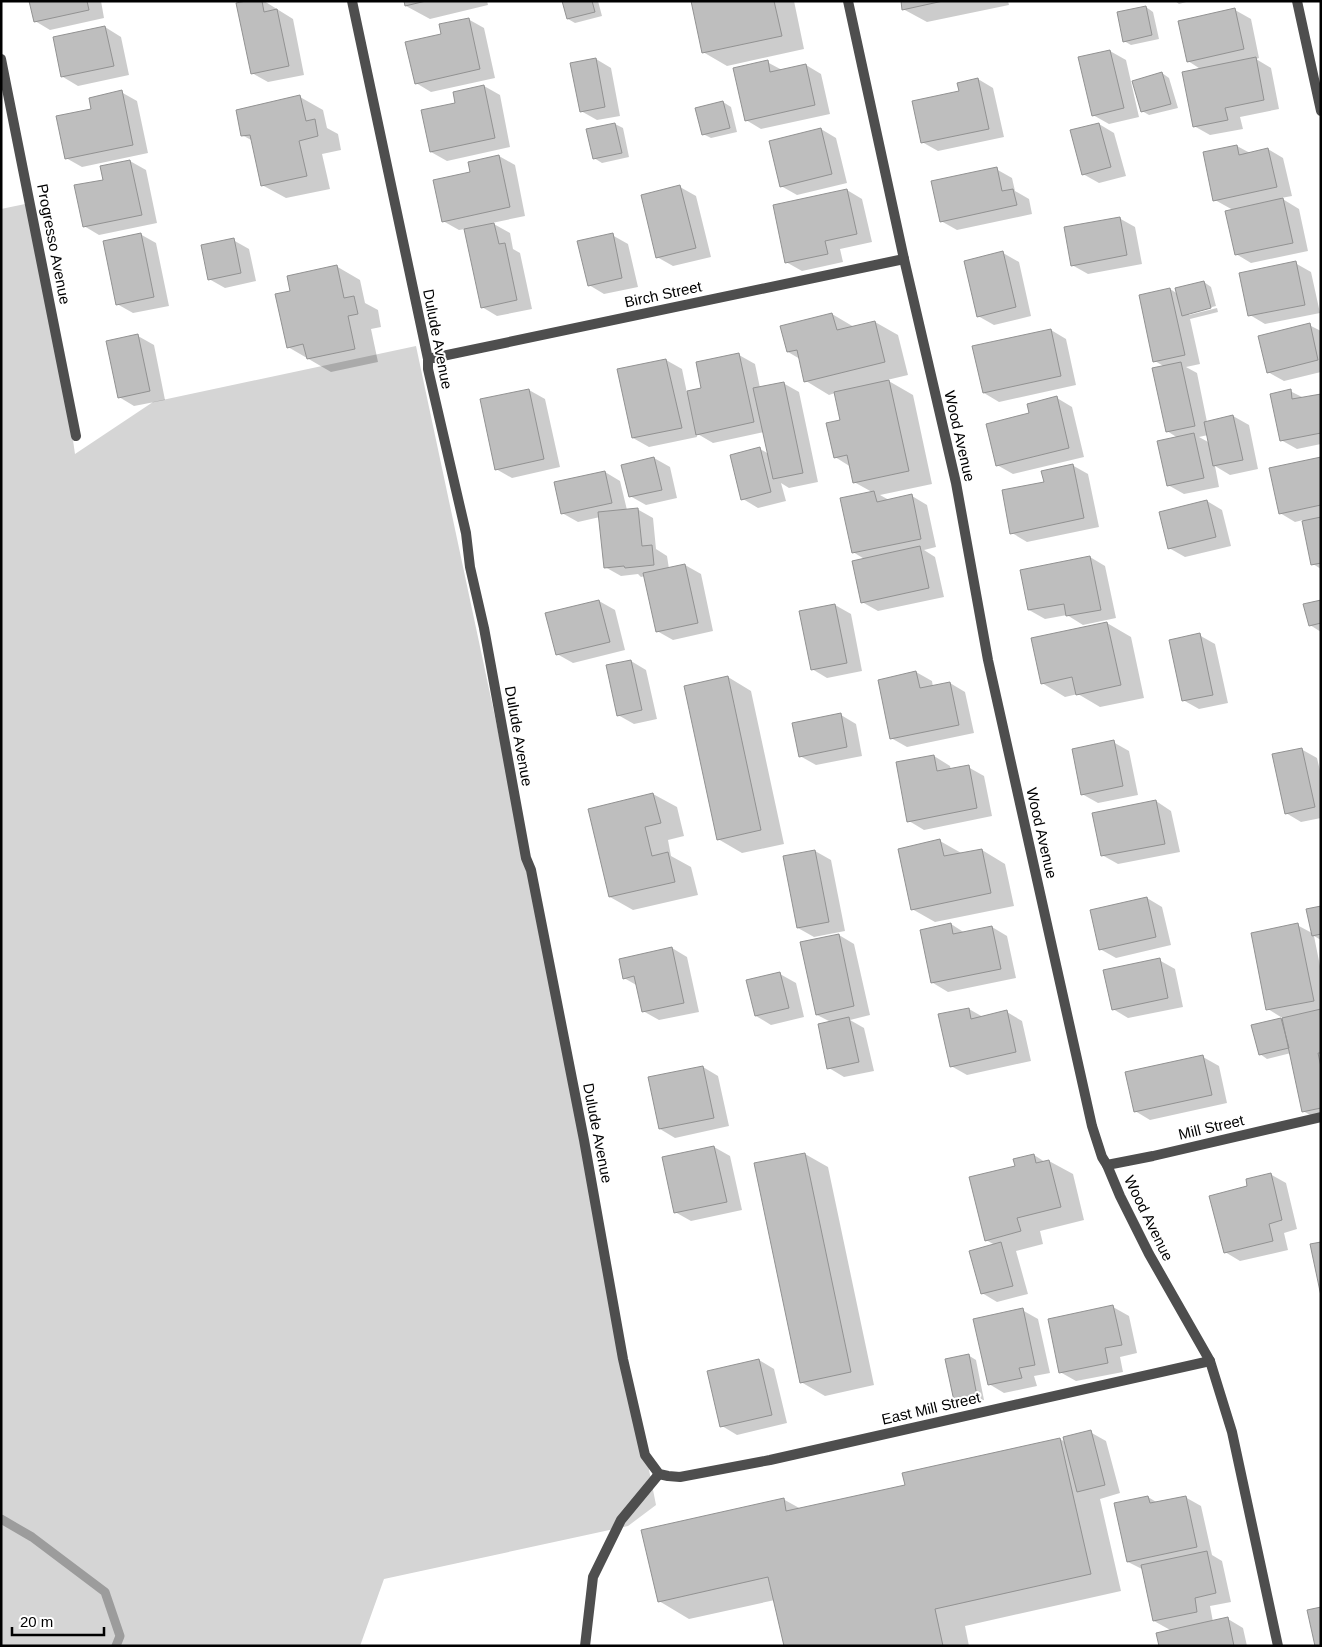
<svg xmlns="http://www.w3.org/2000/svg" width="1322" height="1647" font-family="Helvetica,sans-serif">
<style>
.green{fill:#d5d5d5}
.shadow{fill:#0003;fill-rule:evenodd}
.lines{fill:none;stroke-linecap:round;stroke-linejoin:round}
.stream{stroke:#9c9c9c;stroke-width:9}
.building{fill:#bebebe;stroke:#929292}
.service{stroke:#4e4e4e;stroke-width:10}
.minor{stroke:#4e4e4e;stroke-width:10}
.tertiary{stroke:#4e4e4e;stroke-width:10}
.labels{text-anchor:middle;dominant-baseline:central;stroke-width:4;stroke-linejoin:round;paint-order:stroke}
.street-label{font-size:15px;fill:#000;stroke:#fff}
</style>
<rect width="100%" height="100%" fill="#fff"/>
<path class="green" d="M30,203L63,371L75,454L153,402L416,346L568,1060L656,1505L628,1526L384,1579L360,1646H1V209Z"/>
<path class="shadow" d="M31,1H101L104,18L50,30L35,21Z
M252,1H264L293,19L304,75L268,82L252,73Z
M405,1H487L488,5L430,19L406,6Z
M563,1H598L602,16L575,23L568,19Z
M692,1H794L804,49L727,66L703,52Z
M902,1H1008L1009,5L927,22L903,9Z
M1175,1H1190L1179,4Z
M1146,7L1153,12L1159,39L1131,45L1124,41Z
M1235,10L1251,19L1259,58L1256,59L1271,68L1279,109L1240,117L1243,129L1210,135L1194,126L1202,70L1188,61Z
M468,19L484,28L495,78L431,92L416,83L443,35Z
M105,27L121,37L129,75L78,86L63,77Z
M1110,51L1126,60L1139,117L1109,124L1093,115Z
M596,59L611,68L620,116L597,120L581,111Z
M767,62L782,70L806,65L821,74L830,114L761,129L746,120Z
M1162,73L1169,78L1178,108L1149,115L1142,111Z
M978,79L993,88L1004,137L938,151L922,142L960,92Z
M484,86L500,95L510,147L447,161L431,152L457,104Z
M121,92L137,101L148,153L82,167L66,158L93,110Z
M300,97L323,110L327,128L338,134L341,150L322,154L330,189L286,198L262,185L253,141L242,135Z
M723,102L731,107L737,132L711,138L703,134Z
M615,124L623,128L629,157L602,163L594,158Z
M1099,124L1114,133L1126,176L1099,183L1083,174Z
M821,129L836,138L847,183L797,195L781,186Z
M1237,146L1250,153L1268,149L1283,158L1292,196L1281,198L1299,209L1308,251L1251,263L1236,254L1233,210L1215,200Z
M499,156L515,165L525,216L492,223L510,233L513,249L520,253L532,309L497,316L482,307L465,229L459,230L443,221L471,173Z
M130,161L146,170L157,223L99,235L84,226L104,181L101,167Z
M996,169L1012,178L1015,191L1029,199L1032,214L957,230L941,221Z
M680,187L696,196L711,257L673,266L657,257Z
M847,190L862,199L872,242L840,249L843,262L802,271L786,262Z
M1119,218L1135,227L1142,264L1088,274L1072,265Z
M140,234L156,243L169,306L133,313L117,304Z
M612,235L628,244L638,287L604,294L589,285Z
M233,240L249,249L256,281L225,288L209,279Z
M1003,253L1019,262L1031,316L994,325L978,316Z
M1295,263L1311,272L1320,313L1265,324L1250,315Z
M336,266L360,280L365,303L378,310L381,327L371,329L378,362L331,372L288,347L292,292Z
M1204,282L1211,287L1216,306L1189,313V315L1217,308L1218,312L1190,319L1200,364L1186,367L1197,373L1207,422L1233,416L1249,425L1258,469L1230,475L1215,466L1219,487L1184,494L1168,485L1178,438L1167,431L1165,367L1155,361L1170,289L1178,294ZM1208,435L1210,443L1199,437Z
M832,314L854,327L875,322L898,335L908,375L887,380L913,395L932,484L880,495L889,500L912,496L927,505L936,547L924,550L935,557L944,597L878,611L862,602L866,560L853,552L872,492L854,482L851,467L835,457L842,421L835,393L829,395L806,381L800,359L788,352Z
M1309,325L1321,331V372L1284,381L1268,372Z
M1051,330L1066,339L1076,385L999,402L984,393Z
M138,336L154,345L165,400L134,406L119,397Z
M739,355L755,364L760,388L783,383L799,392L818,482L789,488L781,483L786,501L758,508L743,499L760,449L769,454L764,432L713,443L696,433L697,437L649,447L633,438L666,360L682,369L687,393L703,389Z
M529,390L545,399L560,467L512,478L496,469Z
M1290,391L1304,398L1321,395V444L1297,449L1281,440Z
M1057,398L1072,407L1084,457L1013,474L997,465L1031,414Z
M654,458L670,467L677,498L646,505L630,496Z
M1321,459V569L1313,564L1303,520L1295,522L1280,513Z
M1072,465L1088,474L1099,527L1027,542L1012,533L1045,483Z
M605,472L620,481L627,510L637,509L653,518L656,549L667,556L669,569L685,565L701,574L713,631L673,640L657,631L645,576L641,577L638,574L621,576L605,567L600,517L578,522L562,513Z
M1207,501L1222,510L1231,546L1185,557L1169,548Z
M1090,557L1105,566L1116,618L1083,625L1067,615L1045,619L1029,610Z
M599,601L615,610L625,650L573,663L557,654L547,614Z
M1321,601V632L1310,625Z
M835,605L851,614L862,671L827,678L812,669Z
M1107,623L1131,637L1144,698L1100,707L1078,694L1065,697L1042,683L1033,639Z
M1199,635L1215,644L1228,703L1199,709L1183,700Z
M631,661L646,670L657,719L634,724L618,715Z
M916,672L932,681L933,687L950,683L965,692L974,733L907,747L891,738Z
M728,677L751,691L784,844L742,853L718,839Z
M841,715L856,724L862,756L816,765L800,756Z
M1113,742L1129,751L1138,795L1098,803L1082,794Z
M1301,749L1317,758L1321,775V818L1301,822L1286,813Z
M934,756L950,766L951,770L968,767L984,776L992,816L924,830L909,821Z
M653,794L677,807L684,836L668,840L671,856L691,867L698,895L633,910L610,897L589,810Z
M1156,801L1171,811L1180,852L1118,864L1102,855Z
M940,841L963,854L982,850L1005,864L1014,906L935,922L912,909Z
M815,851L831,860L845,931L814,937L798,928Z
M1147,898L1162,907L1171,945L1116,958L1100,949Z
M1321,907V940L1314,936L1321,971V1120H1319L1303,1111L1291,1053L1267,1059L1260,1054L1253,1026L1284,1019L1268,1009L1297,925L1312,933Z
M951,924L965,933L992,927L1007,936L1016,978L948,992L933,983Z
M839,935L854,944L870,1015L850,1020L864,1028L874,1071L844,1077L829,1068L831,1022L817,1015Z
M672,948L687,957L699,1012L659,1020L643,1011L638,986L624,978Z
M1159,960L1175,969L1183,1007L1128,1018L1113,1009Z
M780,974L796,983L804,1017L771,1025L756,1016Z
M969,1009L983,1017L1007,1012L1022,1021L1031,1061L967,1075L951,1066Z
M1203,1057L1219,1066L1227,1103L1150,1120L1135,1111Z
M703,1067L718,1076L729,1126L675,1138L660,1129Z
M714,1147L730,1156L742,1210L691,1221L675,1212Z
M805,1154L828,1167L874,1385L825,1396L801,1382Z
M1034,1155L1045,1162L1049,1161L1073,1174L1084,1220L1040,1231L1043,1244L1016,1251L1028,1294L997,1302L982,1293L995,1245L986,1240L1016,1167Z
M1270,1174L1286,1183L1297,1229L1284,1233L1288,1250L1240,1261L1225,1252L1249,1187Z
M1113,1307L1129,1316L1137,1353L1120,1357L1123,1372L1076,1381L1060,1372Z
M1022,1310L1038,1319L1050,1373L1034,1376L1037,1386L1004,1393L989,1384Z
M968,1355L976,1360L984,1400L962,1405L955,1401Z
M759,1360L774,1369L787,1423L737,1435L722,1426Z
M1090,1432L1106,1441L1120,1493L1100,1499L1121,1591L965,1626L969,1646H785L775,1600L689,1619L659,1601L783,1499L801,1509L906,1486L1060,1439L1065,1442Z
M1148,1497L1158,1503L1185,1497L1201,1506L1212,1555L1222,1561L1231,1602L1210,1606L1213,1622L1228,1619L1243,1628L1247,1646H1160L1172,1631L1154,1621L1144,1570L1128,1562Z"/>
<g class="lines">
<path class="stream" d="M1,1519L32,1537L105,1592L120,1636L116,1646"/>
</g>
<path class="building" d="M29,1H87L89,10L34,22Z
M246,1H262L264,12L277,9L289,66L251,74L236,3Z
M404,1H426L405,6Z
M562,1H592L595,12L567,19Z
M691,1H774L782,36L702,53Z
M901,1H943L902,10Z
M1146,6L1152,35L1123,42L1117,12Z
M1235,8L1244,49L1187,62L1178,21Z
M469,18L480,69L415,84L405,42L441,34L439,24Z
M105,26L114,66L61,77L53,37Z
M1110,50L1124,108L1092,116L1078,57Z
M1256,57L1264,100L1225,108L1228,120L1193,127L1182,72Z
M596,58L605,107L580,112L570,63Z
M768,60L770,72L806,64L815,105L745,121L733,68Z
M1162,72L1171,104L1141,112L1132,81Z
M978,78L989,129L921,143L912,101L959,91L957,83Z
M484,85L495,138L430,152L421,110L455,103L453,92Z
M122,90L133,145L65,159L56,116L91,109L89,98Z
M300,95L306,121L315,119L318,136L299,141L307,176L261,186L250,135L241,136L236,110Z
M723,101L730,128L702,135L695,108Z
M615,123L622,153L593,159L586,129Z
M1099,123L1111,167L1082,175L1070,130Z
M821,128L832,174L780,187L769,141Z
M1237,145L1239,155L1268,148L1277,187L1213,201L1203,152Z
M499,155L510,207L442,222L433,180L470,172L468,162Z
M130,160L142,215L83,227L74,185L103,180L100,166Z
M997,167L1002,191L1013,189L1017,205L940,222L931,181Z
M680,185L696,248L656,258L641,195Z
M847,189L857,234L825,241L828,254L785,263L773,205Z
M1283,198L1293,243L1235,255L1225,211Z
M1120,217L1127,255L1071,266L1064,227Z
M494,223L499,244L505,243L517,300L481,308L464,229Z
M141,233L154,297L116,305L103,241Z
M613,233L622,278L588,286L577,241Z
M234,238L241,273L208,280L201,245Z
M1003,251L1016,307L977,317L964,261Z
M1296,261L1305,305L1248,316L1239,273Z
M337,265L344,298L354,296L358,314L348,316L355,349L307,359L303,344L287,348L275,294L290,291L287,276Z
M1204,281L1211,308L1182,316L1175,288Z
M1170,288L1185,355L1153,362L1139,295Z
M832,313L837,330L875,321L885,362L804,382L797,350L787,352L780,326Z
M1310,323L1318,360L1267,373L1258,336Z
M1051,329L1061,376L983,393L972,346Z
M138,334L150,391L118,398L106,341Z
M739,353L754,422L696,435L687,391L701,388L696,362Z
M666,359L682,428L632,438L617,369Z
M1181,362L1195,426L1166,432L1152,368Z
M889,380L909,471L853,483L847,455L834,458L826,423L840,420L834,392Z
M784,382L803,473L773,479L753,388Z
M529,389L544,459L495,470L480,399Z
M1291,389L1292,399L1321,394V433L1280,441L1270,394Z
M1057,396L1069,448L996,466L986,424L1029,413L1027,404Z
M1233,415L1243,460L1213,466L1204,422Z
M1194,433L1204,478L1167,486L1157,441Z
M760,447L771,492L741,500L730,455Z
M654,457L662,490L629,497L621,465Z
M1321,457V505L1279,514L1269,468Z
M1073,464L1084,518L1010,534L1002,490L1044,482L1041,471Z
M605,471L612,503L561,514L554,482Z
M874,491L877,502L912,494L921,539L852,553L840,498Z
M1207,500L1216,537L1168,549L1159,512Z
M638,508L642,546L652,545L654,565L625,568L624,566L604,568L598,512Z
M1321,517V563L1311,565L1302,521Z
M920,546L929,588L861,603L852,561Z
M1090,556L1101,610L1066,616L1064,604L1028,610L1020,570Z
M685,564L698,623L656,632L643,573Z
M599,600L610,642L556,655L545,613Z
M1321,600V623L1309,626L1303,604Z
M835,604L847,663L811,670L799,611Z
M1107,622L1121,685L1076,695L1072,677L1041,684L1031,638Z
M1200,633L1213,695L1182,701L1169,640Z
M631,660L642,710L617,716L606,665Z
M916,671L920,688L950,682L959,725L890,739L878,680Z
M728,676L761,830L717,840L684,686Z
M841,713L847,747L799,757L792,723Z
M1114,740L1123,786L1081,795L1072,749Z
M1302,748L1315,807L1285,814L1272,754Z
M934,755L937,771L969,765L977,808L907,822L896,762Z
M653,793L661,823L645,827L652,856L668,852L675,882L609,897L588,809Z
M1156,800L1165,844L1101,856L1092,813Z
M940,839L944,856L982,849L991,893L911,910L898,849Z
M815,850L829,922L797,928L783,856Z
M1147,897L1156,937L1099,950L1090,910Z
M1321,906V934L1312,936L1306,909Z
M951,923L953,934L992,926L1001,969L931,983L920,930Z
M1298,923L1314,1001L1266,1010L1251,933Z
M839,934L854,1006L816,1015L800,942Z
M672,947L684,1003L642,1012L634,976L623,979L619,959Z
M1160,958L1168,998L1112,1010L1103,970Z
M780,972L789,1008L755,1016L746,980Z
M969,1008L971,1019L1007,1010L1016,1052L950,1067L938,1014Z
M1321,1009V1053H1318L1321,1067V1108L1302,1112L1282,1018Z
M849,1017L859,1062L827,1069L818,1024Z
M1281,1018L1289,1048L1259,1055L1251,1025Z
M1203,1055L1212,1095L1134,1112L1125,1072Z
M703,1066L714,1118L659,1129L648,1077Z
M714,1146L727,1202L674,1213L662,1157Z
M805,1153L851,1372L800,1383L754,1163Z
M1034,1154L1036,1163L1049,1160L1061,1207L1017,1218L1021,1231L985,1241L969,1177L1015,1166L1013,1159Z
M1271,1173L1282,1220L1269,1224L1273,1241L1224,1253L1209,1196L1247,1186L1246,1179Z
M1001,1242L1013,1286L981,1294L969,1251Z
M1321,1242V1296L1310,1244Z
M1113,1305L1122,1345L1105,1348L1108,1363L1059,1373L1048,1319Z
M1023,1308L1035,1365L1019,1368L1022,1378L988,1385L973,1319Z
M969,1354L977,1396L954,1401L945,1359Z
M759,1359L772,1415L720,1427L707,1371Z
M1091,1430L1105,1485L1077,1492L1063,1437Z
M1060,1438L1091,1574L935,1609L943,1646H784L768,1577L658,1602L641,1530L784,1498L786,1511L905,1485L902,1473Z
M1148,1496L1150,1503L1186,1496L1197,1547L1127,1562L1114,1503Z
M1207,1551L1216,1593L1195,1598L1197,1612L1153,1621L1141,1565Z
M1321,1607V1646H1315L1307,1610Z
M1228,1617L1234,1646H1159L1156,1633Z"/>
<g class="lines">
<path class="service" d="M585,1646L593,1577L621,1520L659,1474"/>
<path class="minor" d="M352,1L428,359V369L466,533L470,567L484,628L526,858L531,870L584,1140L623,1359L645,1455L659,1474L668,1476L680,1477L770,1460L1210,1361
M1297,1L1321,111
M1,59L76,436
M428,359L904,259
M1107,1165L1153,1156L1321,1117"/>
<path class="tertiary" d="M848,1L904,259L956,483L988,660L1092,1126L1102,1157L1107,1165L1120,1196L1149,1254L1210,1361L1232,1432L1278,1646"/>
</g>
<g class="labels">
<g class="street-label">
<text transform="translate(54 244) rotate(79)">Progresso Avenue</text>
<text transform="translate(663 294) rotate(-12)">Birch Street</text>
<text transform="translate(438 339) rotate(79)">Dulude Avenue</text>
<text transform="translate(960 436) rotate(77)">Wood Avenue</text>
<text transform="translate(519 736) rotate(80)">Dulude Avenue</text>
<text transform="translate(1042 833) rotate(77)">Wood Avenue</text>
<text transform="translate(1211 1127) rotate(-13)">Mill Street</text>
<text transform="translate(598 1133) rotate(79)">Dulude Avenue</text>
<text transform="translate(1149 1218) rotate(64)">Wood Avenue</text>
<text transform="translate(931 1408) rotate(-13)">East Mill Street</text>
</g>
</g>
<rect width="1322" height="1647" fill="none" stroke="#000000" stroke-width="5"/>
<path d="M12 1627v8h92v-8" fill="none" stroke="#000000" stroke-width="2.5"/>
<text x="20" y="1627" font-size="15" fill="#000000" stroke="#ffffff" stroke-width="4" paint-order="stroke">20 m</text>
</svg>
